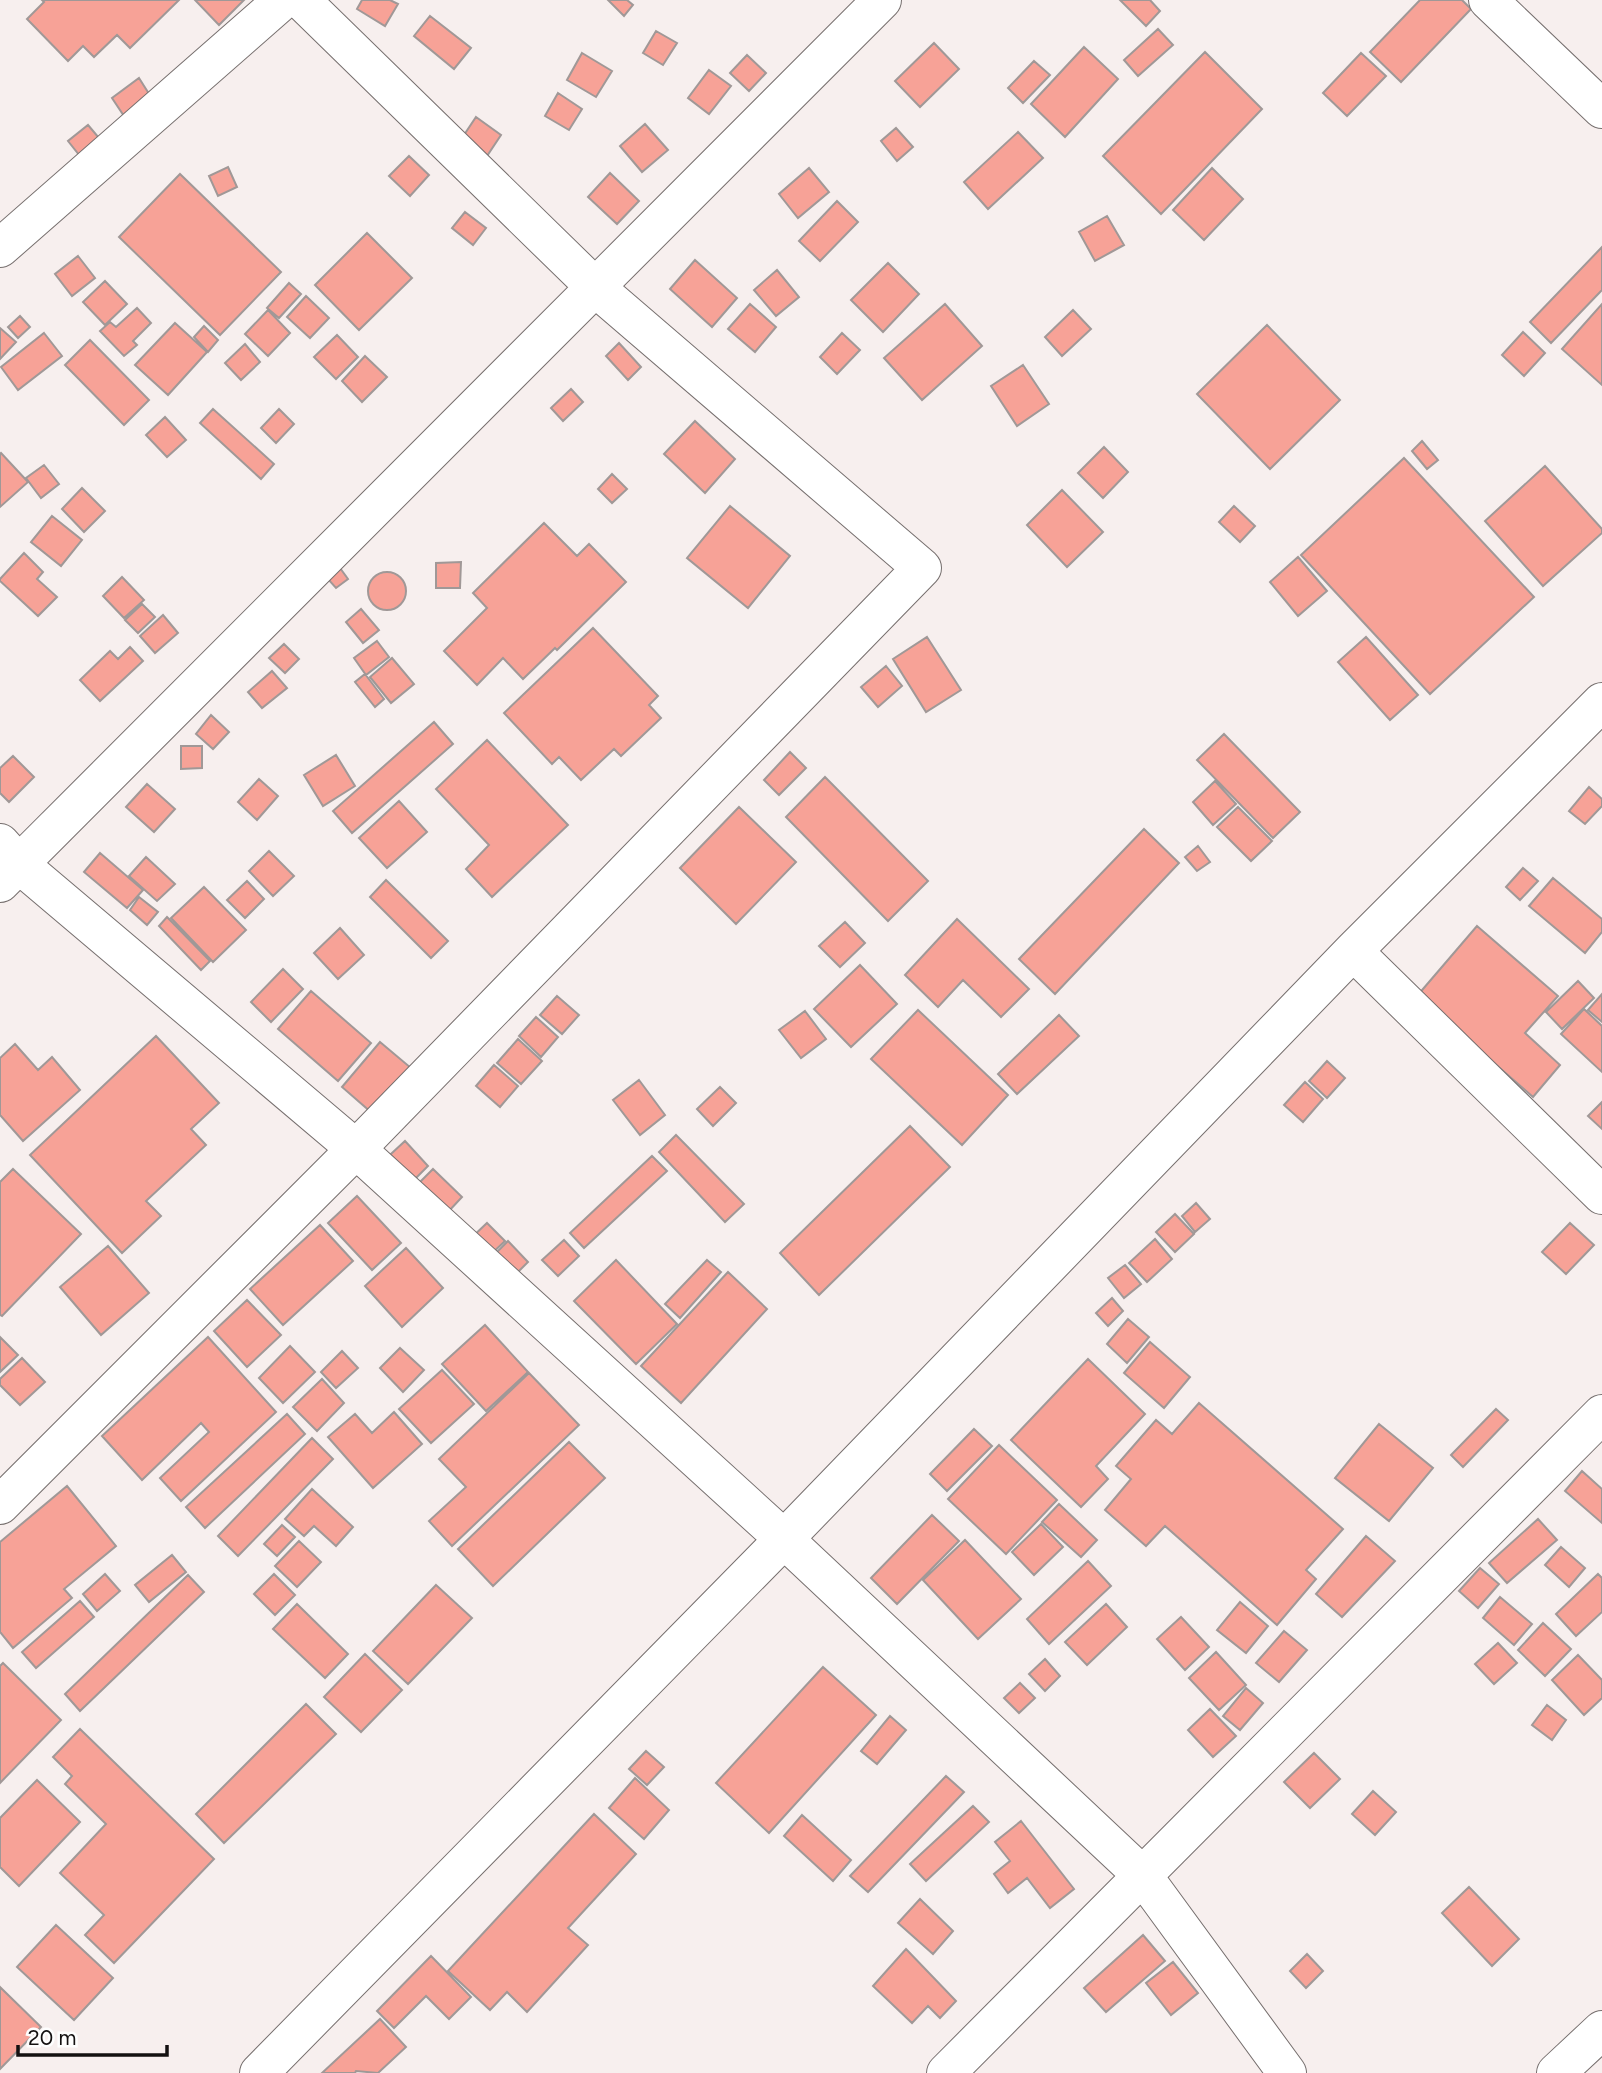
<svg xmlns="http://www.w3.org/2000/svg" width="1602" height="2073" font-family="Figtree,sans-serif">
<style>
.building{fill:#f7a297;stroke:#a09897;stroke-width:2}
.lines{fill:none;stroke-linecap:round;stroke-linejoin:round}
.street-casing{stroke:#766f6e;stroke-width:40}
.street{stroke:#fff;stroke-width:38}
</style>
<rect width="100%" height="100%" fill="#f7efee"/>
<path class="building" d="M42,0H179L130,48L117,35L94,57L83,46L68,61L27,19L44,2Z
M195,0H244L219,25Z
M362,0H390L398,4L385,26L357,9Z
M608,0H627L633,5L624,16Z
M1120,0H1150L1160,11L1146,26Z
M1420,0H1462L1471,9L1401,82L1370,52Z
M430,16L471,48L454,69L414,36Z
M1158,29L1173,45L1138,76L1124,60Z
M656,31L677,43L663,65L643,53Z
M934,43L959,69L920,107L895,81Z
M1084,47L1118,79L1065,137L1031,104Z
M1205,52L1262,109L1161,214L1103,156Z
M582,53L612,71L596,97L567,80Z
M1361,53L1386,76L1347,116L1323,93Z
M747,55L766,73L749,91L730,73Z
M1034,61L1050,75L1023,103L1008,88Z
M709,70L731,86L709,114L688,98Z
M139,78L151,97L124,116L112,98Z
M558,93L582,109L569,130L545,116Z
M476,117L501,135L483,162L458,144Z
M645,124L668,150L642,172L620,146Z
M88,125L105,145L84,161L68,141Z
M896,128L913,147L897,161L881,141Z
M1018,132L1043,158L988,209L964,182Z
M409,156L429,175L410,196L389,176Z
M228,167L237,187L218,196L209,176Z
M809,168L829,192L798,218L779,194Z
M1212,168L1243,199L1204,240L1173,210Z
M610,173L639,201L617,224L588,197Z
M180,174L281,272L220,335L119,237Z
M837,201L858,222L820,261L799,241Z
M465,212L486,228L473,245L452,228Z
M1107,216L1124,245L1095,261L1079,232Z
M367,233L412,278L359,330L315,285Z
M1602,247V290L1551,343L1530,322Z
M78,256L95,278L72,296L55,274Z
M695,260L737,298L712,327L670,289Z
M888,263L919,294L883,332L851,300Z
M777,270L799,297L776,316L754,290Z
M105,281L127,304L105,325L83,302Z
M289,283L301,294L279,318L267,308Z
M306,296L329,318L310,338L287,317Z
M750,304L776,327L755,352L728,329Z
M945,304L982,346L922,400L884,358Z
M1602,304V385L1562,349Z
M137,308L151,323L133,341L137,345L124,356L100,331L110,322L116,327Z
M268,310L290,333L268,356L245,334Z
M1073,310L1091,329L1062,356L1045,337Z
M20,316L30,327L18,338L8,327Z
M175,323L207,352L168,395L135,365Z
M1267,325L1340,400L1270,469L1197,394Z
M204,326L218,340L208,352L194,337Z
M0,328L16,342L0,359Z
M1523,332L1545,353L1524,376L1502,355Z
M44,333L62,356L18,390L1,367Z
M842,333L860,350L837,374L820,357Z
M337,335L358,357L336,379L314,357Z
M90,340L149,400L124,425L65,365Z
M619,343L641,367L628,380L606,356Z
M245,344L260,362L241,380L225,363Z
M365,356L387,377L362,402L342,381Z
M1023,365L1049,404L1017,426L991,386Z
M571,389L583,402L563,421L551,408Z
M213,409L274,464L261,479L200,423Z
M279,409L294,424L276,443L261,428Z
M165,417L186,440L167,457L146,435Z
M695,421L735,459L705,493L664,454Z
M1422,441L1438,460L1427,469L1412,451Z
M1104,447L1128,472L1103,498L1078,473Z
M1,453L28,482L0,507V454Z
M1404,458L1534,597L1430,694L1301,555Z
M44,465L59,484L41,498L26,478Z
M1545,466L1602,529V533L1543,586L1485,521Z
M612,474L627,489L612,503L598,489Z
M82,488L105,511L84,532L62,509Z
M1062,490L1103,532L1067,567L1027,525Z
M730,506L790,556L748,608L687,558Z
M1234,506L1255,526L1240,542L1219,522Z
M52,516L82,540L61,566L31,542Z
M544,523L577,556L589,544L626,582L557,650L555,648L523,679L503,658L477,685L444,651L487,608L473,593Z
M24,553L43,572L37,579L57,597L38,616L0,581V579Z
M1298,557L1327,591L1298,616L1270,582Z
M461,562L460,588H436V563Z
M340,568L348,579L336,588L327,578Z
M368 591a19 19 0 1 1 38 0a19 19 0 1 1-38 0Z
M122,577L144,600L124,618L103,596Z
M142,604L155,617L138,633L125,620Z
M361,609L379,630L363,643L346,622Z
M163,615L178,633L155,653L140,636Z
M593,628L658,696L649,705L661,718L621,756L614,749L581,780L559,757L552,764L504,713Z
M927,637L961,690L926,712L893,659Z
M1366,637L1418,695L1390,720L1338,662Z
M377,641L389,657L366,675L354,658Z
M284,644L299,659L285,673L269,658Z
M130,647L143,661L100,701L80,680L110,651L118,659Z
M392,658L414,684L391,703L370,677Z
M886,666L902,686L878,707L861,687Z
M272,671L287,688L262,708L248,692Z
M365,674L384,699L375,707L355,682Z
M211,715L229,732L213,749L196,734Z
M434,722L453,744L352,833L333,811Z
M1224,734L1300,812L1273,838L1197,760Z
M487,740L568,825L492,897L466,869L489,845L436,789Z
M181,746H202V768L181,769Z
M790,752L806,768L779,795L764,780Z
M336,755L355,786L323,806L304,775Z
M13,756L34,777L9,802L0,793V768Z
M825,777L928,881L888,921L786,817Z
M259,779L278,796L257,820L238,802Z
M1215,781L1236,804L1213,825L1193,802Z
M147,784L175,809L154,832L126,807Z
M1589,787L1602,799V806L1585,824L1569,811Z
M399,801L427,832L387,868L359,838Z
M739,807L796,862L736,924L680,868Z
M1238,807L1272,841L1251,861L1217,827Z
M1144,829L1179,863L1055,994L1019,959Z
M1198,846L1210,862L1197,871L1185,857Z
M269,851L294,876L273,896L249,871Z
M100,853L143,890L127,908L84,872Z
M146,857L175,884L157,901L129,876Z
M1523,868L1538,881L1520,900L1506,887Z
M1553,878L1602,919V932L1585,953L1529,906Z
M386,880L448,941L431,958L370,897Z
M247,881L264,899L245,918L227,900Z
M204,887L246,930L213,962L171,918Z
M139,897L158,912L147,925L130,910Z
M167,917L210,961L201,970L159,926Z
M957,919L1029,989L1001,1017L963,980L938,1007L905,975Z
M845,922L865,943L840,967L819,946Z
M1477,926L1558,996L1525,1033L1560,1065L1533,1097L1417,996Z
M340,928L364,955L338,979L314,953Z
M860,965L897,1004L851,1047L814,1009Z
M283,969L303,989L271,1022L251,1002Z
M1578,981L1594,998L1562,1029L1546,1012Z
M311,991L371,1043L338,1081L278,1029Z
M1602,994V1022L1588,1010Z
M557,996L579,1015L562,1034L540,1015Z
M1584,1009L1602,1026V1072L1561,1034Z
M918,1010L1008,1095L962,1145L871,1059Z
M805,1011L826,1039L801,1058L779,1030Z
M1059,1015L1079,1036L1017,1094L998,1074Z
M536,1017L558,1037L541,1057L519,1036Z
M156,1036L219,1103L191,1129L206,1145L146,1201L161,1216L122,1253L30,1155Z
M518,1039L542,1061L521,1084L497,1063Z
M380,1042L411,1068L372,1113L342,1087Z
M15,1044L38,1070L52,1057L80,1090L23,1141L0,1115V1058Z
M1327,1061L1345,1078L1327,1098L1309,1081Z
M494,1065L518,1086L500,1107L476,1086Z
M639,1080L665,1115L640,1135L613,1100Z
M1305,1082L1323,1099L1303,1122L1284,1105Z
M720,1087L736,1103L713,1126L697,1109Z
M1602,1102V1129L1588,1116Z
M910,1126L950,1167L819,1295L780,1253Z
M676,1135L744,1204L725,1222L659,1152Z
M405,1141L428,1166L403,1191L379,1165Z
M652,1156L667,1171L584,1248L570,1233Z
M13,1169L81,1234L2,1316L0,1315V1182Z
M433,1169L462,1197L448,1212L419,1183Z
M357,1196L401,1243L372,1270L328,1223Z
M1196,1203L1210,1219L1195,1232L1182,1216Z
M1175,1214L1194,1234L1175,1252L1156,1232Z
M487,1223L505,1241L487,1258L469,1240Z
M1570,1223L1594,1245L1566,1274L1542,1252Z
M320,1225L353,1261L283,1325L250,1289Z
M1155,1239L1172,1259L1147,1282L1129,1263Z
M564,1240L579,1256L558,1276L542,1260Z
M508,1241L528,1262L508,1282L487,1262Z
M108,1246L149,1293L101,1335L60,1287Z
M406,1248L443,1288L402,1327L365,1286Z
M616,1260L677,1324L636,1364L574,1301Z
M707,1260L721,1272L680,1318L665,1304Z
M1125,1265L1141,1284L1124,1298L1108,1278Z
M728,1272L767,1309L681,1403L641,1366Z
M1112,1298L1123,1311L1108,1326L1096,1313Z
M247,1300L281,1335L247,1367L214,1331Z
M1128,1319L1149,1337L1127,1363L1107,1344Z
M485,1325L528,1372L486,1411L442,1364Z
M0,1337L18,1355L0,1372Z
M208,1337L276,1412L181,1501L160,1478L209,1432L201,1423L142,1480L102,1436Z
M1150,1342L1190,1377L1164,1408L1124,1373Z
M290,1346L315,1372L283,1403L259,1378Z
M400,1348L424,1370L403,1392L380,1368Z
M342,1351L358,1368L336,1388L321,1372Z
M22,1358L45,1382L20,1405L0,1385V1379Z
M1088,1359L1145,1414L1096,1466L1108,1479L1081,1507L1011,1440Z
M442,1370L474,1404L431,1443L399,1409Z
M529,1373L579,1425L452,1546L429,1521L466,1487L439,1459Z
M322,1379L344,1403L317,1431L293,1407Z
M1199,1403L1343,1529L1306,1570L1316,1579L1277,1625L1165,1526L1146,1546L1105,1510L1131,1479L1116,1466L1156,1420L1172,1434Z
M1496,1409L1508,1420L1463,1467L1451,1455Z
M394,1412L422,1444L373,1488L328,1437L355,1414L372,1433Z
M287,1414L305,1434L205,1528L186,1507Z
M1379,1424L1433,1468L1389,1521L1335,1478Z
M974,1429L992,1446L947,1491L930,1474Z
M312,1438L333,1459L238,1556L218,1536Z
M569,1442L605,1478L493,1586L458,1549Z
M999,1445L1057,1500L1006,1554L948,1499Z
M1582,1471L1602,1489V1523L1565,1491Z
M67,1486L116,1546L64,1589L72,1598L13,1648L0,1632V1542Z
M312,1489L353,1527L336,1546L314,1526L304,1536L285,1519Z
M1059,1504L1097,1540L1081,1557L1042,1522Z
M932,1515L959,1541L897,1604L871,1578Z
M1538,1519L1557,1540L1507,1583L1489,1563Z
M1041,1524L1063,1547L1034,1575L1012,1552Z
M282,1525L295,1537L277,1556L264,1544Z
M1366,1536L1395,1561L1342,1617L1316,1594Z
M965,1540L1021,1599L978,1639L923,1580Z
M299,1541L321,1562L297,1587L275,1566Z
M1561,1547L1585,1568L1569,1587L1545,1565Z
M172,1555L186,1572L149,1602L135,1585Z
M1088,1561L1111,1586L1049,1644L1027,1619Z
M1480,1568L1499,1584L1478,1608L1459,1591Z
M105,1574L120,1591L97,1611L83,1594Z
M274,1574L295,1595L275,1615L254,1594Z
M1598,1574L1602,1578V1612L1576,1636L1556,1614Z
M188,1575L204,1592L80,1711L65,1694Z
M436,1585L472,1618L408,1684L373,1651Z
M1500,1597L1532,1624L1514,1645L1483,1618Z
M80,1601L94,1617L36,1668L22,1652Z
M1240,1602L1268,1626L1246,1653L1217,1630Z
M297,1604L348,1654L325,1678L273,1629Z
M1106,1604L1127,1627L1087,1665L1065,1642Z
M1181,1617L1209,1647L1185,1670L1157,1639Z
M1543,1623L1571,1649L1545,1676L1518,1650Z
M1284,1631L1307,1650L1279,1682L1256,1663Z
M1498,1643L1517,1663L1494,1684L1475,1664Z
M1216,1652L1246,1685L1219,1710L1189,1678Z
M365,1654L402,1690L361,1732L324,1697Z
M1578,1655L1602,1680V1698L1584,1715L1552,1680Z
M1045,1659L1060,1676L1045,1691L1029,1674Z
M3,1663L61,1720L0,1783V1666Z
M823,1667L876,1715L769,1833L716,1783Z
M1020,1683L1035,1698L1019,1713L1004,1698Z
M1246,1688L1263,1703L1240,1730L1223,1716Z
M306,1704L336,1734L224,1843L196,1814Z
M1547,1705L1566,1720L1552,1740L1532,1725Z
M1210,1709L1236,1736L1213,1757L1188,1730Z
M890,1716L906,1730L877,1764L861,1751Z
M80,1729L214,1859L114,1963L85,1935L104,1915L60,1873L106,1824L65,1784L72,1776L53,1757Z
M646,1751L664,1767L647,1785L629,1769Z
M1314,1753L1340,1779L1310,1808L1284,1782Z
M946,1776L964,1792L868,1892L850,1876Z
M635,1778L669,1810L644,1839L609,1808Z
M37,1780L80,1822L19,1886L0,1867V1818Z
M1373,1791L1396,1812L1375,1835L1352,1814Z
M973,1806L989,1822L926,1881L910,1864Z
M594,1814L636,1854L568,1928L588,1945L527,2012L507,1992L490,2010L448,1971Z
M802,1815L851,1860L833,1881L784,1836Z
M1021,1821L1074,1889L1050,1908L1027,1878L1008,1893L994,1874L1010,1861L995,1842Z
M1469,1887L1519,1939L1492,1966L1442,1913Z
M920,1899L953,1931L933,1954L898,1923Z
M56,1925L113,1978L74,2020L17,1967Z
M1143,1935L1165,1961L1106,2012L1084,1988Z
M906,1949L956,2001L940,2018L928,2006L912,2023L873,1986Z
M1307,1954L1323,1971L1306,1988L1290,1971Z
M431,1956L471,1997L449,2019L426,1996L394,2028L377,2011Z
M1173,1962L1198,1993L1171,2015L1146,1983Z
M0,1987L41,2027L0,2069Z
M380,2019L406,2047L378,2073L356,2071L355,2073H322Z"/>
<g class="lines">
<g class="street-casing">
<path id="street" d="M1488,0L1602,109
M0,248L283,0
M0,843L19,864L356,1149L784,1539L1143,1876L1287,2073
M0,883L882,0
M1353,951L1602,1195
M0,1505L356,1149L922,568L596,288L301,0
M259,2073L784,1539L1353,951L1602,702
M946,2073L1602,1414
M1556,2073L1602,2030"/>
</g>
<use href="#street" class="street"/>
</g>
<path d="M18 2045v10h149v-10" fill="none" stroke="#141111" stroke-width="3.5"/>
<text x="28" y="2045" font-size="21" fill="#141111" stroke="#fefefe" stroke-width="5" paint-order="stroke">20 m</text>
</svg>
